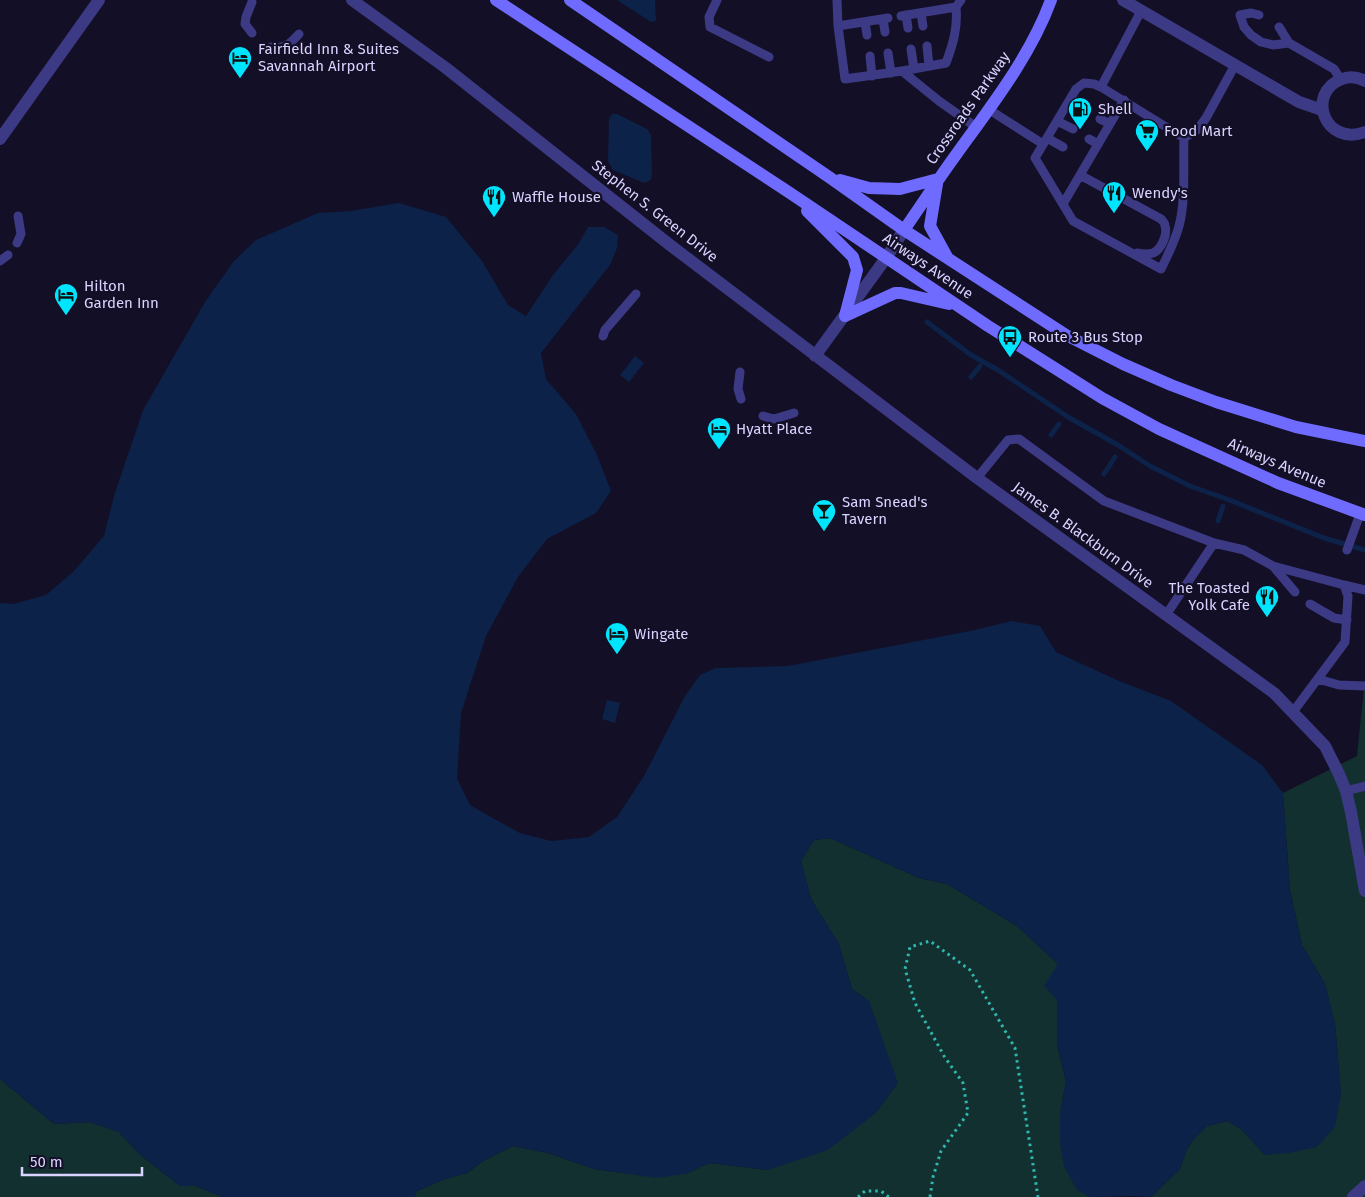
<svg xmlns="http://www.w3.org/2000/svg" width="1365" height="1197" font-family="'Fira Sans',sans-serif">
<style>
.green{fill:#12302f}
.water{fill:#0c2248}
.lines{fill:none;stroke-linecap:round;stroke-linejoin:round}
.stream{stroke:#0c2248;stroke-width:5}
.path{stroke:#2fb8b0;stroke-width:3;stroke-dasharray:2.5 4;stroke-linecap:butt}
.lane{stroke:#3d3a85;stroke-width:9}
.street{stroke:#3d3a85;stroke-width:12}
.secondary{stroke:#6f6bff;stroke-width:12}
.labels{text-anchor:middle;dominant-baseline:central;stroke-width:4.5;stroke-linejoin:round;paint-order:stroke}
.poi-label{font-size:15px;fill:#d9d4ff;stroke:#130f26;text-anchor:start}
.street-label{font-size:15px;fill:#d9d4ff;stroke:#130f26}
</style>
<rect width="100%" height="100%" fill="#130f26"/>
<path class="green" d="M1365,678V1197H1151L1180,1169L1187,1149L1193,1140L1207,1126L1228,1121L1242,1130L1265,1155L1341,1094L1335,1024L1325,984L1302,945L1290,890L1283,793L1357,756Z
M830,838L919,878L947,884L1017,926L1058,964L1057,1000V1045L1066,1081L1060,1114L1089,1197H1094H414L417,1191L445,1179L467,1173L483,1161L513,1146L548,1153L594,1169L615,1172L685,1174L710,1163L768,1170L869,1001L852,989L839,944L811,899L801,861L814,840Z
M0,1079L54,1124L89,1122L119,1132L138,1153L180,1186H196L222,1197H0Z"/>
<path class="water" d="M617,0H655L656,21L651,22Z
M612,114H617L647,129L651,135L652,174L651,180L644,183L613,170L608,161L609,119Z
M399,203L446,217L482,261L508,305L526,316L553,275L579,243L588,227H604L618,235L617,248L610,265L541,353L546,379L576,414L597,455L611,491L596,513L547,539L518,577L486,636L461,713L457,779L470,805L489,816L520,833L551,841L589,837L617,817L644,776L685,696L700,675L716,668L788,666L970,631L1012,621L1040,626L1056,652L1119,681L1171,701L1262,765L1283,793L1290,890L1302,945L1325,984L1335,1024L1341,1094L1335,1127L1317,1147L1289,1153L1265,1155L1242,1130L1228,1121L1207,1126L1193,1140L1187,1149L1180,1169L1151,1197L1135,1196L1094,1197H1089L1077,1190L1064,1167L1060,1143V1114L1066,1081L1057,1045V1000L1044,986L1058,964L1017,926L947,884L919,878L830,838L814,840L801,861L811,899L839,944L852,989L869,1001L898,1083L877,1112L828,1150L768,1170L710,1163L685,1174L656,1178L594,1169L548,1153L513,1146L483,1161L467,1173L445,1179L417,1191L414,1197H222L196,1186H180L138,1153L119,1132L89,1122L54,1124L0,1079V603L13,604L46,595L74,571L104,536L114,496L143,410L205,302L234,261L256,240L318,213L350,211Z
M635,356L644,363L629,382L620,375Z
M607,700L620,703L615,723L602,719Z"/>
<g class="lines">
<path class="stream" d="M927,322L971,355L998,370L1068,417L1118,445L1150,466L1190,486L1232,501L1324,538L1365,550
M971,377L980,366
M1051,435L1059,424
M1104,474L1115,457
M1218,521L1223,506"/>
<path class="path" d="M858,1197L865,1191H881L889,1197
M930,1197L933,1177L941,1151L968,1113L963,1083L944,1056L915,1003L905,969L910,947L930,941L970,970L1015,1048L1038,1197"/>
<path class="lane" d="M717,0L709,17L710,27L769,57
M837,0L838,26L845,79L902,71
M961,0L956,7C958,28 953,44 946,63L902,71L939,101L976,127
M252,2L246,17L245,24L252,33
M921,13L923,26
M906,15L908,28
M1259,15L1251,13L1240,15L1244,27L1251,35L1261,42L1273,45L1289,43L1334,69L1341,80
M901,16L956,7
M883,19L885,32
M865,22L867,35
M838,26L888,18
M1279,27L1289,43
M927,46L929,66
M271,47C284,50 291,43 299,34
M911,49L914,69
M888,53L891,73
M870,56L872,76
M1084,83L1094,84L1101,87L1184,138C1183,164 1186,201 1179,226C1175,241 1168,255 1161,269L1073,221L1035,158L1076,89Z
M1101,87L1141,11
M1069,101L1084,109
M988,109L1043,144
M1100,119L1110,124
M1057,121L1073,129
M1047,138L1063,147
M1184,138L1197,130L1206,118L1235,65
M1089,139L1098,144
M1080,175L1161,219C1163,221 1165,223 1165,226C1168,234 1161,250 1153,253C1147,255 1142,254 1137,253
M1063,204L1124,100
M17,243L21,234L18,216
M0,261L8,255
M603,336L605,330L636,294
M740,372L738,389L741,399
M763,416L774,419L794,413
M977,478L1008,440L1019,439L1104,501L1214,543L1244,550L1273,566L1344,585L1348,596L1345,642L1293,712
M1347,550L1360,514
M1273,566L1295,592
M1344,585L1365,590
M1310,604L1334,618L1347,620
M1166,615L1214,543
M1318,679L1339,685L1365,686
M1346,791L1365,786"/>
<path class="street" d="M352,0L446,68L670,245L977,478L1274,693L1325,746L1339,774L1346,791L1351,812L1365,891
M1123,0L1299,102L1322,110
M1365,81C1358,77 1350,76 1342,79C1305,93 1325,147 1365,132
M0,139L99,0
M815,356L886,258L904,230
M1353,1197L1365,1186"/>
<path class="secondary" d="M496,0L787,191L988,326L1102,398L1159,429L1278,483L1365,515
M570,0L829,177L904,230L1066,335L1123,364L1171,385L1216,402L1296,427L1365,441
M840,180L869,188L900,189L938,179
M937,184L930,226L947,257
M807,211L853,257L857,270L845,316
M904,230C922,204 939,178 958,152C992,105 1031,55 1051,0
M845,316L895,293H901L949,304"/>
</g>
<defs>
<g id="hotel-pin" transform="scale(1.25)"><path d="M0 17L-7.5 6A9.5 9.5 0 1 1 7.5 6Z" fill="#00e5ff" stroke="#130f26"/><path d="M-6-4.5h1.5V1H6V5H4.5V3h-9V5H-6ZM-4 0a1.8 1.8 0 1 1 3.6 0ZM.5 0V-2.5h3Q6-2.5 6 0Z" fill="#111"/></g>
<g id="fuel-pin" transform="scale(1.25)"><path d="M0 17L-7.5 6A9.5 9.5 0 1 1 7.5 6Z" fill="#00e5ff" stroke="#130f26"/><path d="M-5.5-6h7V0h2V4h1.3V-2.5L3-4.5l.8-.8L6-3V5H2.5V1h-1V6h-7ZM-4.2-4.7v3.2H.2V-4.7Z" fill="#111"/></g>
<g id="supermarket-pin" transform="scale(1.25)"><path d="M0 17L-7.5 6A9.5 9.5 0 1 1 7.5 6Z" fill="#00e5ff" stroke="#130f26"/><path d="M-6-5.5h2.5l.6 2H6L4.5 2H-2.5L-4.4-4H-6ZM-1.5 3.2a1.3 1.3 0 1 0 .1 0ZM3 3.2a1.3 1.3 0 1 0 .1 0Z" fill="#111"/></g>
<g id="restaurant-pin" transform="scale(1.25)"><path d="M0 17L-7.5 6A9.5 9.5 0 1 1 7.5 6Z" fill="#00e5ff" stroke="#130f26"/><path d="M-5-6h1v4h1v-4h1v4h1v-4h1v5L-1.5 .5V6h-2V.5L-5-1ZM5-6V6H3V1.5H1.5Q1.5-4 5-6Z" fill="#111"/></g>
<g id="bus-pin" transform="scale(1.25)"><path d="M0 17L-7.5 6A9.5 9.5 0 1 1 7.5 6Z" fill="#00e5ff" stroke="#130f26"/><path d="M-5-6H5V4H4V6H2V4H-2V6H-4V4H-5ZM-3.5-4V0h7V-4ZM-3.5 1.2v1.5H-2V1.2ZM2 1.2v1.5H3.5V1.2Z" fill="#111"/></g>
<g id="bar-pin" transform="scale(1.25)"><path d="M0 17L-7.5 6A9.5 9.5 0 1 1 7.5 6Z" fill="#00e5ff" stroke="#130f26"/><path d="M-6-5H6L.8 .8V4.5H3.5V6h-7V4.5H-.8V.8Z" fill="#111"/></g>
</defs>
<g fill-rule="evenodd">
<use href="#hotel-pin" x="240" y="58"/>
<use href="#fuel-pin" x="1080" y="109"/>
<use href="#supermarket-pin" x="1147" y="131"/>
<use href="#restaurant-pin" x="1114" y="193"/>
<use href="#restaurant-pin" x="494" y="197"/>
<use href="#hotel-pin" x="66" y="295"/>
<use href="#bus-pin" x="1010" y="337"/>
<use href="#hotel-pin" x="719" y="429"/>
<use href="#bar-pin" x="824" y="511"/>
<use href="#restaurant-pin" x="1267" y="597"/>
<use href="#hotel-pin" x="617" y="634"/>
</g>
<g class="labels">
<g class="poi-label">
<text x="258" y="49">Fairfield Inn &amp; Suites<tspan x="258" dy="17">Savannah Airport</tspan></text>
<text x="1098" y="109">Shell</text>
<text x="1164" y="131">Food Mart</text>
<text x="1132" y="193">Wendy's</text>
<text x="512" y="197">Waffle House</text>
<text x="84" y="286">Hilton<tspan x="84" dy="17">Garden Inn</tspan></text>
<text x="1028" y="337">Route 3 Bus Stop</text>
<text x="736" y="429">Hyatt Place</text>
<text x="842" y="502">Sam Snead's<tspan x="842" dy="17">Tavern</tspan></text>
<text x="1250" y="588" text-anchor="end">The Toasted<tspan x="1250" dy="17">Yolk Cafe</tspan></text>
<text x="634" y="634">Wingate</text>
</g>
<g class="street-label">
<text transform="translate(968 108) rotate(-55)">Crossroads Parkway</text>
<text transform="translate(655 211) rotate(38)">Stephen S. Green Drive</text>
<text transform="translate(928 266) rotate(34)">Airways Avenue</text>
<text transform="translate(1277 463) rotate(23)">Airways Avenue</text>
<text transform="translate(1083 535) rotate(36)">James B. Blackburn Drive</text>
</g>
</g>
<path d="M22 1167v8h120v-8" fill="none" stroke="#d9d4ff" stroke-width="2.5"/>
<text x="30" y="1167" font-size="15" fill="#d9d4ff" stroke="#130f26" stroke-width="4" paint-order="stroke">50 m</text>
</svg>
